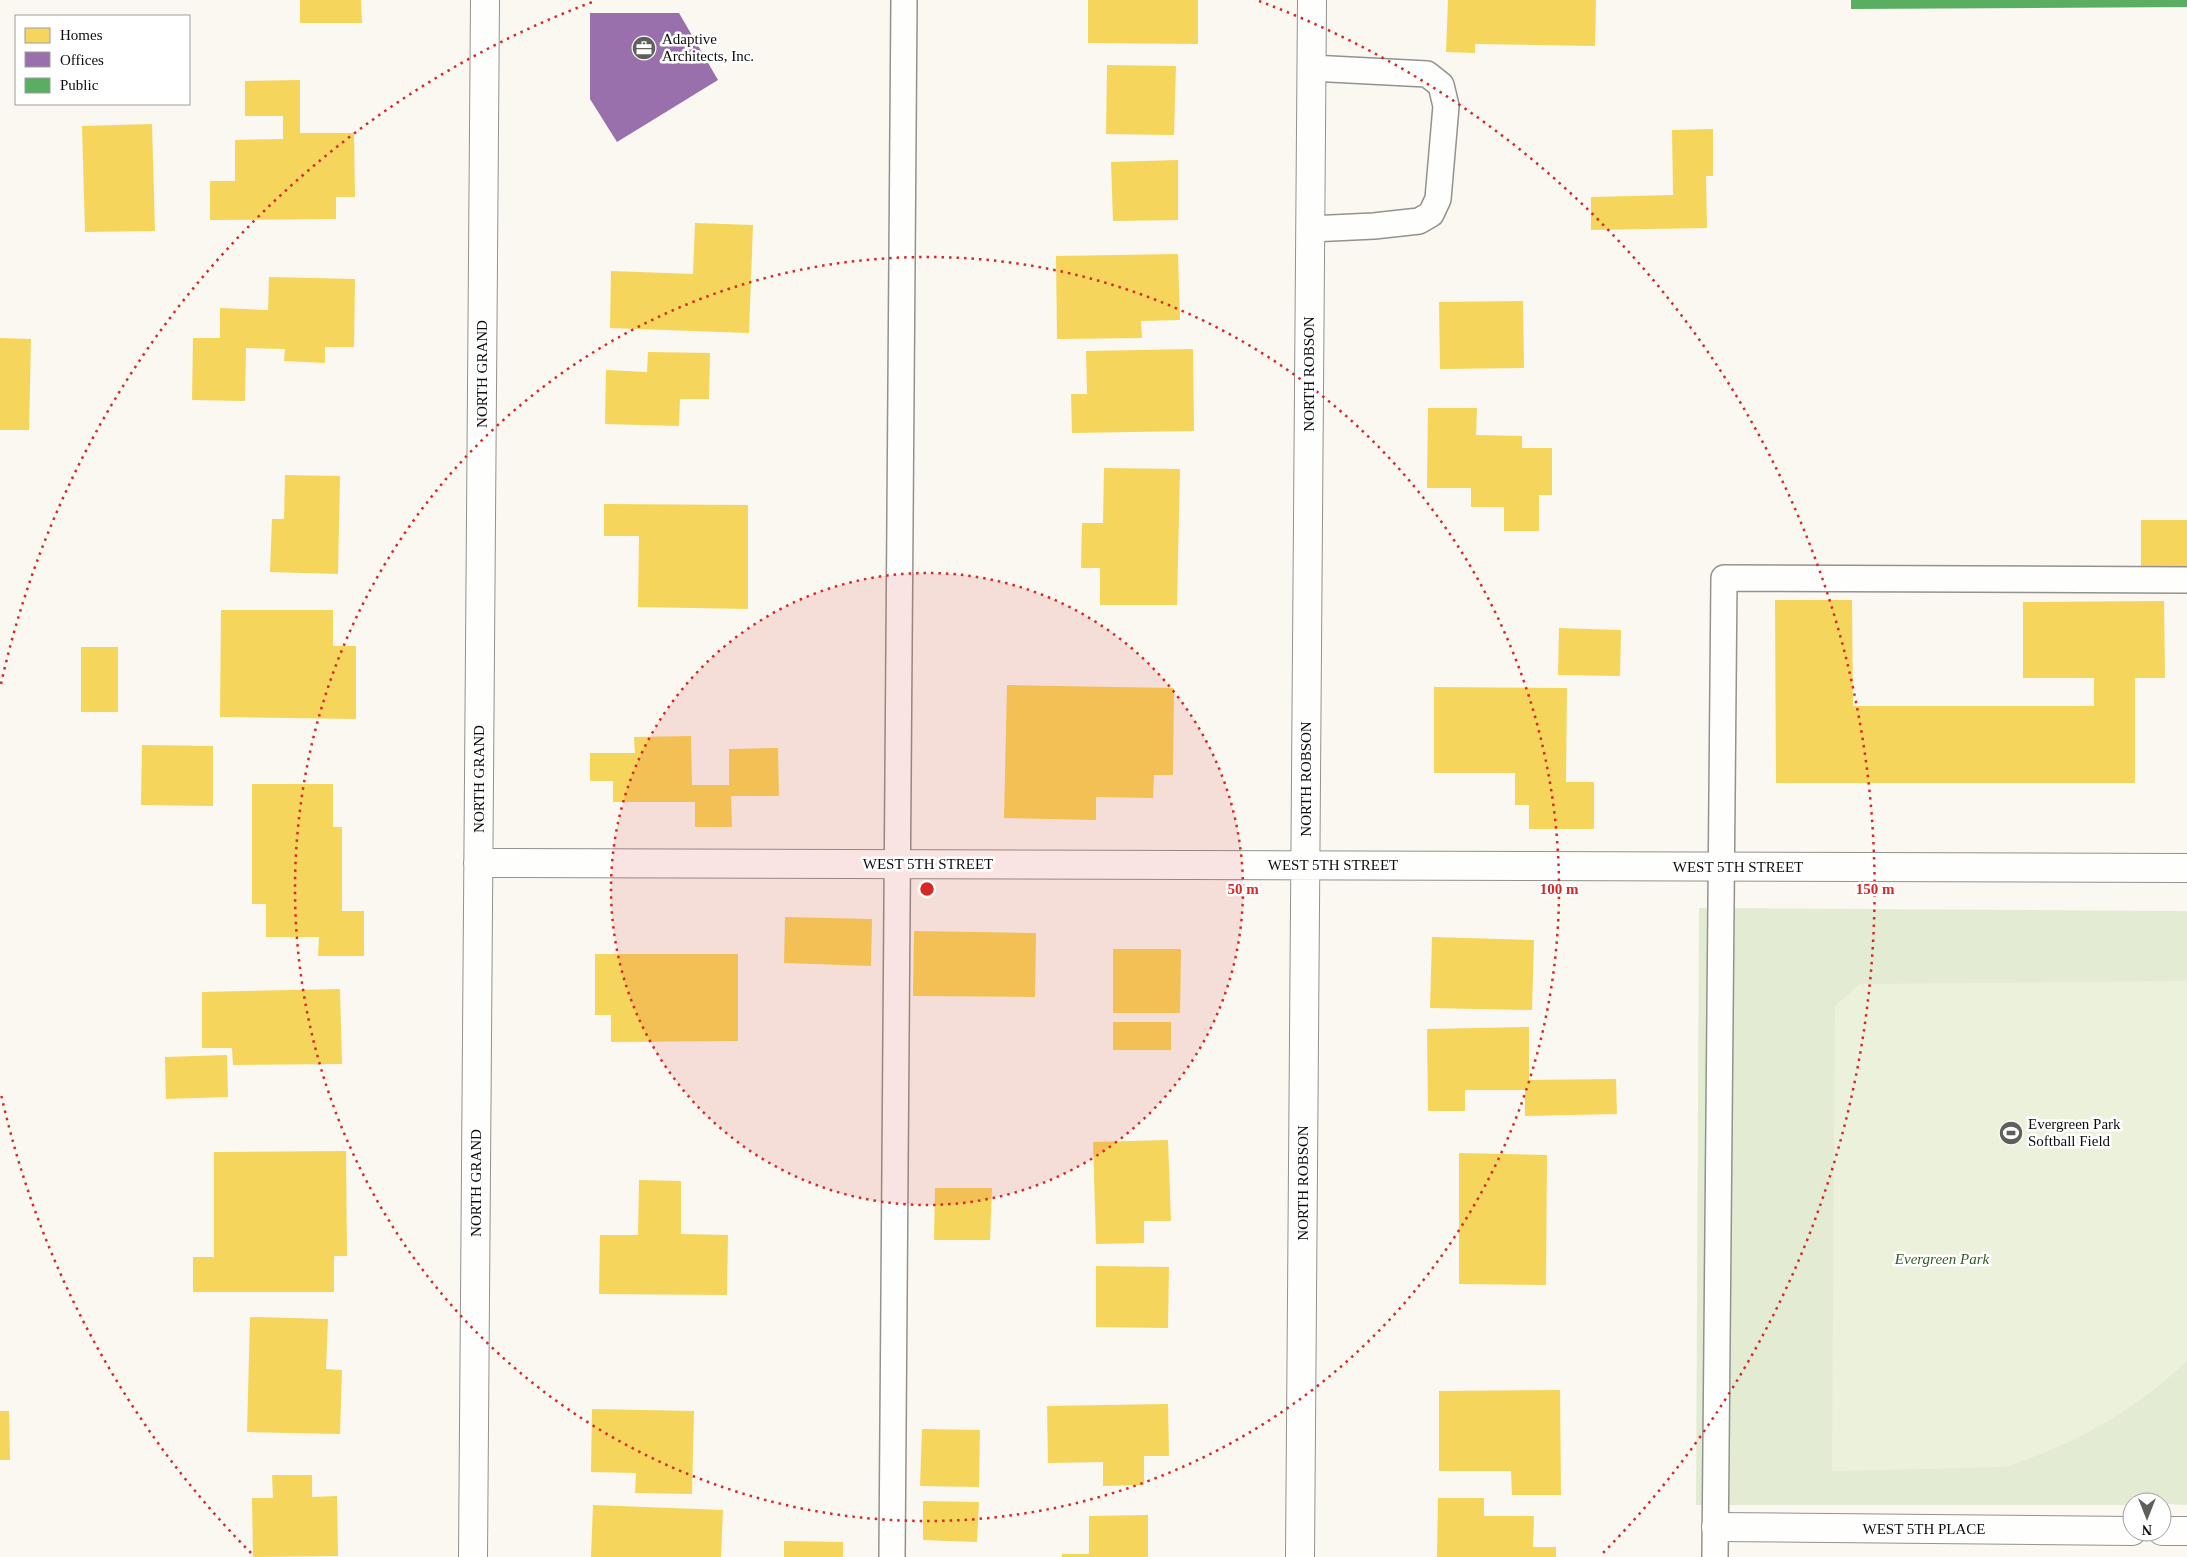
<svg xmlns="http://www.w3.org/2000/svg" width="2187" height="1557" font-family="Georgia,serif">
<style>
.green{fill:#e3ecd3}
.pitch{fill:#ecf1dc}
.homes{fill:#f6d55c}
.offices{fill:#9970ab}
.public{fill:#5aae61}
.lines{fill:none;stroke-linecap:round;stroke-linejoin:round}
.lane-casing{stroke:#93928f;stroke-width:28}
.street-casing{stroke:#93928f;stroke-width:30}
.lane{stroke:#fefefd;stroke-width:25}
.street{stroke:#fefefd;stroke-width:28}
.ring{fill:none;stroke:#d62828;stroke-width:2.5;stroke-dasharray:2.5 5}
.labels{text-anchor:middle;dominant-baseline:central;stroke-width:5;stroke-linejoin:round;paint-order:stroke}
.poi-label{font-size:15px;fill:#0c0c0c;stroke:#fff;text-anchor:start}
.street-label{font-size:15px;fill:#0c0c0c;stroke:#fff}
.park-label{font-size:15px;font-style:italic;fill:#305b25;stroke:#fff}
.centre{fill:#d62828;stroke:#fff;stroke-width:2.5}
.ring-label{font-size:15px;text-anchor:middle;font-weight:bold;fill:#d62828;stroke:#fff;stroke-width:5;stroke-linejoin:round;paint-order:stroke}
</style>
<rect width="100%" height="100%" fill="#faf8f0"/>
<path class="green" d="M1699,908L2187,911V1505L2132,1502V1505H1696Z"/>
<path class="pitch" d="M2187,981V1361C2136,1410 2072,1446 2004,1467L1832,1471L1835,1006L1860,984Z"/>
<path class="homes" d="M300,0H361L362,23H300Z
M1088,0H1198V44L1088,43Z
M1448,0H1596L1595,46L1475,44V53L1446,52Z
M1107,65L1176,66L1174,135L1106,134Z
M300,80V133H354L355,197H336V219L210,220V181H235V140L283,139V116H245V81Z
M152,124L155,231L85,232L82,126Z
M1713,129V176H1706L1707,228L1591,230V197L1673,195L1672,130Z
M1178,160V220L1113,221L1111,162Z
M695,223L753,225L749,333L610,328L611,271L693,274Z
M1178,254L1180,320L1141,321L1142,338L1057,339L1056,256Z
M269,277L355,279L354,347H325V363L284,361L285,349L246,348L245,401L192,400L193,338H220V308L268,310Z
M1523,301L1524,368L1440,369L1439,302Z
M0,338L31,339L29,430H0Z
M1193,349L1194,431L1072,433L1071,394H1087L1086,351Z
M648,352L710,353L709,399H680L679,426L605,424L606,370L647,372Z
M1428,408H1477L1476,435L1522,436V448H1552V495H1539V531H1504V507H1471V488H1427Z
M1104,468L1180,469L1177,605H1100V568H1081L1082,523H1103Z
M285,475L340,476L338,574L270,572L272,519H284Z
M604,504L748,505V609L638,607L639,536H604Z
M2141,520H2187V567H2141Z
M1775,600H1852L1853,706H2094V678H2023V602L2164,601L2165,678H2135V783H1776Z
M221,610H333V646H356V719L220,717Z
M1559,628L1621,630L1620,676L1558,675Z
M81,647H118V712H81Z
M1007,685L1174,688L1173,775H1154L1153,798L1096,797V820L1004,818Z
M1434,687L1567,688L1566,782H1594V829H1529V805H1515V773H1434Z
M691,736L692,785H729V749L778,748L779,796H731L732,827H695V802H613V781H590V753H635L634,737Z
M142,745L213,746V806L141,805Z
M252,784H333V827H342V911H364V956H318L319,937H266V904H252Z
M785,917L872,919L871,966L784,963Z
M914,931L1036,933L1035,997L913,996Z
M1432,937L1534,940L1532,1010L1430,1008Z
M1113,949H1181L1180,1013H1113Z
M595,954H738V1041L611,1042V1015H595Z
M340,989L342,1064L233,1065L232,1048H202V992Z
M1113,1022H1171V1050H1113Z
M1529,1027V1080L1616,1079L1617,1114L1525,1116V1090H1465V1111H1428L1427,1029Z
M227,1055L228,1097L166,1099L165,1057Z
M1168,1140L1171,1221H1144V1243L1096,1244L1093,1142Z
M346,1151L347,1256H334V1292H193V1257H214V1152Z
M1459,1153L1547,1155L1546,1285L1459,1284Z
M639,1180L681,1181V1234L728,1235L727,1295L599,1294L600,1235H638Z
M935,1188H992L990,1240H934Z
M1096,1266L1169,1267L1168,1328L1096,1327Z
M250,1317L328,1319L326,1369L342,1370L340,1434L247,1432Z
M1560,1390L1561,1495H1512L1511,1471H1439V1391Z
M1168,1404L1169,1456H1144V1485L1103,1486V1462L1048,1463L1047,1406Z
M592,1409L694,1411L692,1494L635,1493L636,1473L591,1472Z
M0,1411H9L10,1460H0Z
M922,1429L980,1430L979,1487L920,1486Z
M272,1475H312V1497L337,1496L338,1556L253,1557L252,1498H273Z
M1438,1498H1484V1516H1534L1533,1547H1556V1557H1437Z
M923,1501L979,1502L977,1542L923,1540Z
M593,1505L723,1510L721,1557H591Z
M1148,1515V1557H1062V1554H1089V1516Z
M784,1541L843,1542V1557H784Z"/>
<path class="offices" d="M590,13H679L718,80L617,142L590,99Z"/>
<path class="public" d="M1851,0H2187V7L1851,9Z"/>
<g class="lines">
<g class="lane-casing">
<path id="lane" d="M1310,229L1374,226L1419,221L1431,214L1438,199L1446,106L1441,85L1427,74L1311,68
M892,1557L904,0
M1715,1557L1724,578L2187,580"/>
</g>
<g class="street-casing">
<path id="street" d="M478,863L2187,868
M1716,1527L2132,1531
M2162,1531H2187
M473,1557L485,0
M1300,1557L1312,0"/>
</g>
<use href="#lane" class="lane"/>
<use href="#street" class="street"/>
</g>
<circle cx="927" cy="889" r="316" fill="#d62828" fill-opacity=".12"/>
<g class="ring">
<circle cx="927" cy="889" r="316"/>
<circle cx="927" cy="889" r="632"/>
<path d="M251 1553A948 948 0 0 1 1 1094M1 684A948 948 0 0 1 595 1M1259 1A948 948 0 0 1 1603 1553"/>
</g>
<defs>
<g id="office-disc" transform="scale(1.25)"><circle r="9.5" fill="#5f5f5c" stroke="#fff"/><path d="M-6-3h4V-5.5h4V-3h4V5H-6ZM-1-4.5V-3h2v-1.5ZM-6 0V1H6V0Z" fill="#fff"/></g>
<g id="stadium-disc" transform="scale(1.25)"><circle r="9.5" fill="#5f5f5c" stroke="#fff"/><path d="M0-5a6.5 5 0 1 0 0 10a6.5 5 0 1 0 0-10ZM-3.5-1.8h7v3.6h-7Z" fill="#fff"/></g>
</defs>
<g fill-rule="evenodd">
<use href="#office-disc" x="644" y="48"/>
<use href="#stadium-disc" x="2011" y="1133"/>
</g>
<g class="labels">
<g class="poi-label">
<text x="662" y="39">Adaptive<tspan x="662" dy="17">Architects, Inc.</tspan></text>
<text x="2028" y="1124">Evergreen Park<tspan x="2028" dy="17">Softball Field</tspan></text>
</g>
<g class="street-label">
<text transform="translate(482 374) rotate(-90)">NORTH GRAND</text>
<text transform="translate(1309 374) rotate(-90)">NORTH ROBSON</text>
<text transform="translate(479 779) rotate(-90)">NORTH GRAND</text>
<text transform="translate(1306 779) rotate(-90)">NORTH ROBSON</text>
<text x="928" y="864">WEST 5TH STREET</text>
<text x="1333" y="865">WEST 5TH STREET</text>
<text x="1738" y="867">WEST 5TH STREET</text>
<text transform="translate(476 1183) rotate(-90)">NORTH GRAND</text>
<text transform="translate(1303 1183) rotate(-90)">NORTH ROBSON</text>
<text x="1924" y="1529">WEST 5TH PLACE</text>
</g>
<g class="park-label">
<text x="1942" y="1259">Evergreen Park</text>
</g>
</g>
<circle cx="927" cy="889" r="8" class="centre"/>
<g class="ring-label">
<text x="1243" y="894">50 m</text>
<text x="1559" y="894">100 m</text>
<text x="1875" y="894">150 m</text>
</g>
<rect x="15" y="15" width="175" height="90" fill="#ffffff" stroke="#9e9e9e"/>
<rect x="25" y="28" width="25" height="15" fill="#f6d55c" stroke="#9e9e9e"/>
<text x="60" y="40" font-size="15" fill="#0c0c0c">Homes</text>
<rect x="25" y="52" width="25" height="15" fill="#9970ab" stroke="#9e9e9e"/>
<text x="60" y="65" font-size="15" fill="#0c0c0c">Offices</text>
<rect x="25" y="78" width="25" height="15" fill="#5aae61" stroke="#9e9e9e"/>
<text x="60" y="90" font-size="15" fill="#0c0c0c">Public</text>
<g transform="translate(2147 1517) rotate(180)"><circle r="24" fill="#ffffff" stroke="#9e9e9e"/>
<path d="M0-4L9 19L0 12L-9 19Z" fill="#5f5f5c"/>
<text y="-8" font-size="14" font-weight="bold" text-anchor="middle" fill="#0c0c0c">N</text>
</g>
</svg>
